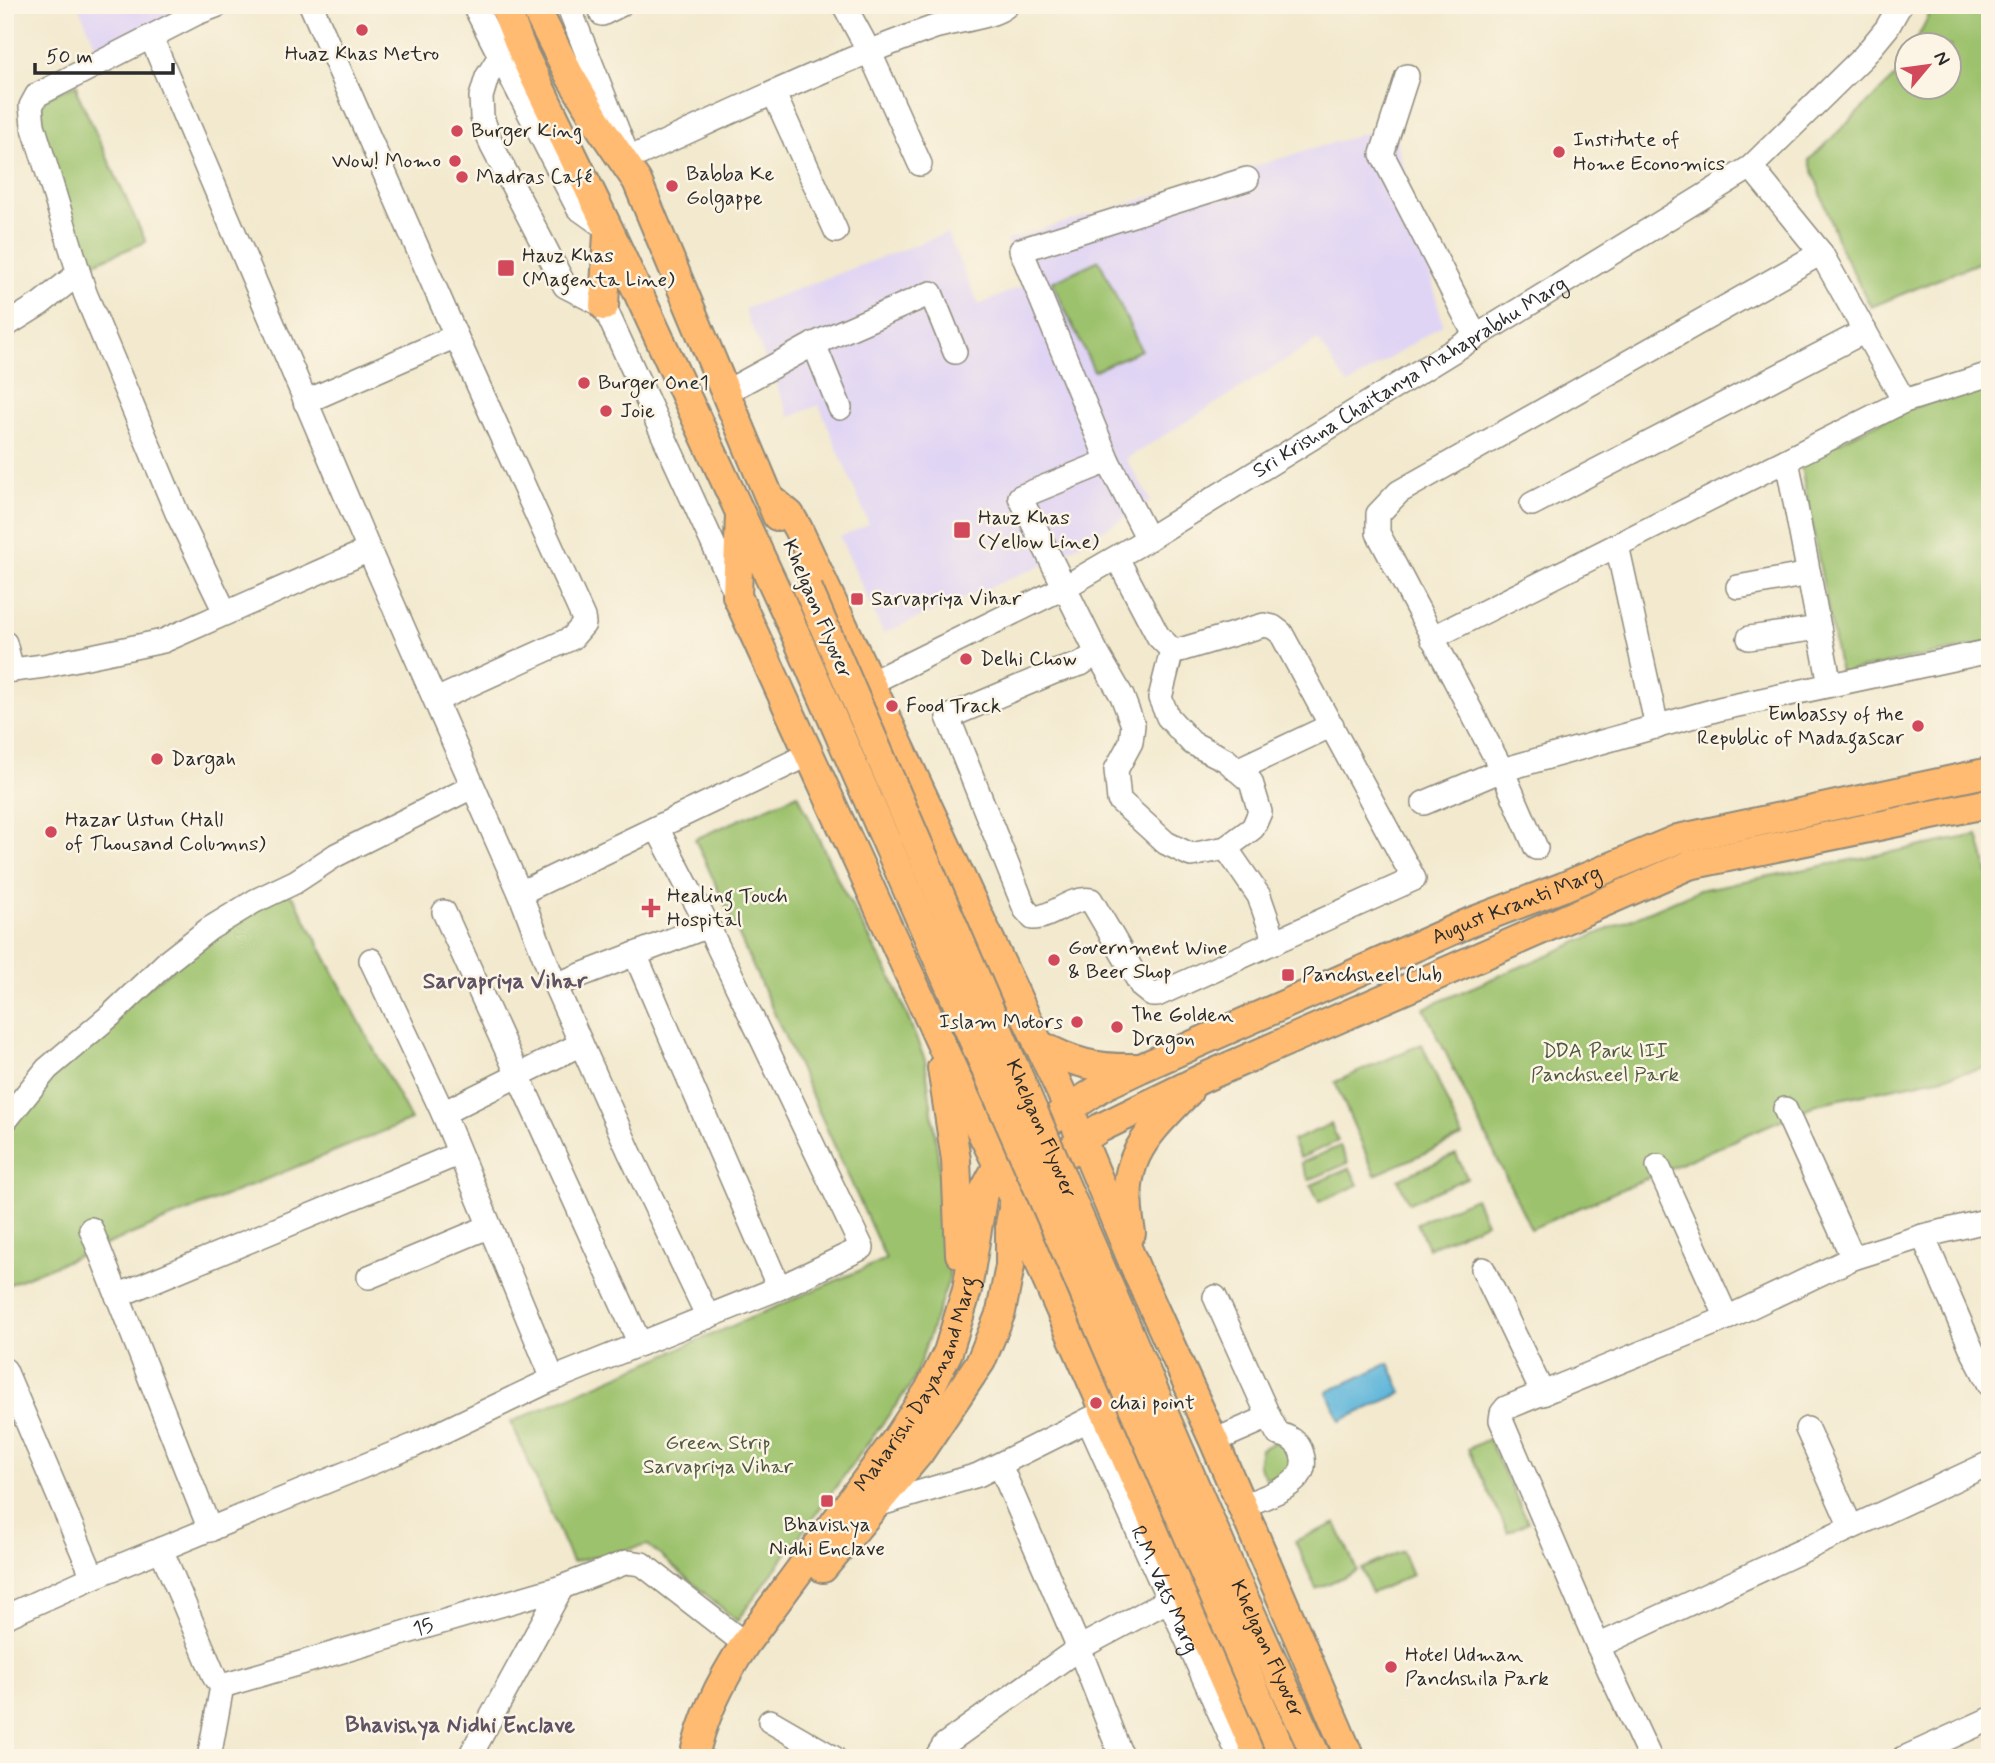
<svg xmlns="http://www.w3.org/2000/svg" width="1995" height="1763" font-family="Mynerve,sans-serif">
<style>
.built{fill:#e0d4f4}
.green{fill:#9dc26d;stroke:#64764c;stroke-width:2}
.water{fill:#5db5da;stroke:#447082;stroke-width:2}
.lines{fill:none;stroke-linecap:round;stroke-linejoin:round}
.minor-casing{stroke:#8e8a7c;stroke-width:26}
.major-casing{stroke:#8e8a7c;stroke-width:32}
.minor{stroke:#fff;stroke-width:23}
.major{stroke:#ffbb71;stroke-width:28}
.major-bridge-casing{stroke:#8e8a7c;stroke-width:32;stroke-linecap:butt}
.major-bridge{stroke:#ffbb71;stroke-width:28}
.poi-dot{fill:#d1495b;stroke:#fcf5e5;stroke-width:2.5}
.labels{text-anchor:middle;dominant-baseline:central;stroke-width:5;stroke-linejoin:round;paint-order:stroke}
.poi-label{font-size:21px;fill:#2b2b2b;stroke:#fcf5e5;text-anchor:start}
.street-label{font-size:21px;fill:#2b2b2b;stroke:#fcf5e5}
.park-label{font-size:21px;fill:#4d583f;stroke:#fcf5e5}
.neighbourhood-label{font-size:23px;font-weight:bold;fill:#5e5265;stroke:#fcf5e5}
</style>
<rect width="100%" height="100%" fill="#fcf5e5"/>
<filter id="ink" filterUnits="userSpaceOnUse"><feTurbulence type="fractalNoise" baseFrequency=".0143" numOctaves="2"/><feDisplacementMap in="SourceGraphic" scale="14" xChannelSelector="R" yChannelSelector="G"/><feConvolveMatrix kernelMatrix="1 2 1 2 8 2 1 2 1" color-interpolation-filters="sRGB"/></filter>
<filter id="wash" filterUnits="userSpaceOnUse"><feTurbulence type="fractalNoise" baseFrequency=".00686" numOctaves="4" result="noise"/><feDisplacementMap in="SourceGraphic" scale="28" xChannelSelector="R" yChannelSelector="G"/><feGaussianBlur stdDeviation="1.57" result="paint"/><feColorMatrix in="noise" values="0 0 0 0 0 0 0 0 0 0 0 0 0 0 0 0 0 1.4 0 .05"/><feComposite in="paint" operator="in"/></filter>
<g filter="url(#wash)">
<rect width="100%" height="100%" fill="#f2e9ce"/>
<path class="built" d="M78,5H203L98,51Z
M1393,125L1443,324L1348,385L1318,340L1126,459L1151,501L1134,512L1051,561L883,633L840,537L869,524L819,405L790,417L744,309L947,233L979,305L1024,285L1006,240Z"/>
<path class="green" d="M1934,5H1990V258L1871,307L1840,247L1809,160L1903,69L1907,60L1908,88H1950V46L1914,45Z
M77,84V92L146,242L84,267L44,140L40,100Z
M1099,260L1141,350L1094,371L1052,282Z
M1990,387V643L1840,673L1800,461L1904,410L1957,394Z
M798,794L841,886L893,981L925,1060L949,1239V1279L913,1382L737,1621L648,1545L572,1562L511,1422L886,1259L695,839Z
M1978,835L1990,880V1067L1817,1104L1531,1229L1424,1008L1699,890Z
M281,888L295,899L411,1120L5,1286V1121L111,1015Z
M1422,1044L1462,1137L1375,1175L1335,1082Z
M1331,1124L1338,1141L1300,1158L1292,1141Z
M1340,1146L1348,1163L1309,1180L1301,1163Z
M1456,1154L1467,1178L1409,1203L1398,1179Z
M1350,1168L1358,1185L1319,1202L1311,1185Z
M1475,1198L1486,1223L1428,1248L1417,1223Z
M1488,1439L1528,1522L1508,1532L1468,1449Z
M1274,1442L1288,1445L1296,1465L1280,1480L1265,1477L1258,1464L1261,1449Z
M1336,1523L1357,1571L1316,1589L1295,1541Z
M1402,1551L1412,1575L1372,1593L1361,1569Z"/>
<path class="water" d="M1389,1363L1402,1393L1340,1421L1327,1392Z"/>
</g>
<g filter="url(#ink)">
<g class="lines">
<g class="minor-casing">
<g id="minor">
<path d="M218,5L197,13L37,95L31,106L33,125L85,293L177,513L225,612"/>
<path d="M311,5L456,336L583,617L584,624L572,638L436,700"/>
<path d="M474,5L578,208L609,230"/>
<path d="M568,5L626,152"/>
<path d="M844,5L870,53L920,164"/>
<path d="M602,14L620,5"/>
<path d="M151,37L369,550L520,893L555,985L629,1151L708,1317"/>
<path d="M500,56L487,77L481,97L482,117L492,146L565,286L604,306L737,596"/>
<path d="M1407,76L1382,154L1476,337"/>
<path d="M774,94L836,231"/>
<path d="M628,159C728,114 828,65 932,28C952,21 994,18 1007,5"/>
<path d="M1751,167L1821,253L1904,401"/>
<path d="M5,326L40,304L78,274"/>
<path d="M814,344L840,408"/>
<path d="M726,392L814,344L931,293L955,352"/>
<path d="M305,402L456,336"/>
<path d="M1787,460L1830,685"/>
<path d="M1108,461L1020,497L1097,653L1122,696L1133,725L1131,742L1116,770L1119,800L1166,843L1191,855L1226,848L1253,828L1260,812L1251,782L1226,760L1192,743L1168,717L1160,698L1172,650"/>
<path d="M1532,504L1865,331"/>
<path d="M1148,539L1108,461L1021,250L1247,179"/>
<path d="M1617,545L1657,727"/>
<path d="M1738,587L1809,574"/>
<path d="M1432,638L1904,401L1990,374"/>
<path d="M1749,638L1819,628"/>
<path d="M5,643L12,670"/>
<path d="M1097,653L1081,664L1054,672L948,717L1025,909L1033,918C1053,918 1071,896 1091,900L1142,987L1152,995H1157L1414,879L1281,633L1273,627L1264,625L1180,650H1172L1158,636L1117,558"/>
<path d="M5,671L44,666L163,641L369,550"/>
<path id="s1" d="M870,683L1065,587L1148,539L1751,167L1864,56L1887,28L1900,5"/>
<path d="M1237,770L1332,725"/>
<path d="M1424,803L1502,770L1719,709L1990,651"/>
<path d="M1226,848L1259,896L1275,942"/>
<path d="M1536,848L1502,770L1378,533V514L1399,492L1821,253"/>
<path d="M520,893L810,754"/>
<path d="M444,912L640,1344"/>
<path d="M635,954L779,1288"/>
<path d="M371,960L443,1113L553,1379"/>
<path d="M555,985L708,926"/>
<path d="M1785,1109L1853,1258"/>
<path d="M443,1113L581,1044"/>
<path d="M5,1121L47,1069L111,1015L167,962L209,929L255,901L295,882L336,855L472,787"/>
<path d="M1658,1166L1727,1318"/>
<path d="M1990,1220L1923,1236L1972,1350L1990,1385"/>
<path d="M91,1229L210,1530"/>
<path d="M1483,1269L1543,1394"/>
<path d="M369,1277L488,1227"/>
<path d="M117,1296L458,1154"/>
<path d="M1215,1297L1269,1417"/>
<path d="M5,1370L93,1577"/>
<path id="s2" d="M1088,1420L1240,1758"/>
<path d="M1807,1429L1851,1527"/>
<path d="M1214,1441L1269,1417L1278,1434C1289,1436 1299,1442 1302,1454C1312,1486 1263,1497 1242,1506"/>
<path d="M1000,1465L1079,1648L1122,1758"/>
<path d="M877,1505L978,1475L1102,1413"/>
<path id="s3" d="M161,1549L215,1678L222,1686L562,1587L627,1562L642,1564L745,1644"/>
<path d="M5,1617L93,1577L415,1445L553,1379L779,1288L862,1248L708,926L657,828"/>
<path d="M1598,1646L1990,1463"/>
<path d="M770,1721L834,1758"/>
<path d="M209,1758L222,1686"/>
<path d="M469,1758L562,1587"/>
<path d="M936,1758L944,1745L1079,1648L1169,1600"/>
<path d="M1650,1758L1598,1646L1501,1420L1502,1413L1506,1408L1727,1318L1853,1258L1923,1236"/>
<path d="M1904,1758L1990,1719"/>
</g>
</g>
<g class="major-casing">
<g id="major">
<path d="M504,5L523,53L609,230L781,601"/>
<path d="M534,5L570,76L602,130L637,181L777,516"/>
<path d="M604,306L608,233"/>
<path d="M771,499L790,515L798,529L1069,1109L1138,1274L1214,1441L1350,1758"/>
<path d="M740,514L737,596L978,1125L1015,1199L1047,1280L1259,1758"/>
<path d="M1038,1044C1073,1063 1096,1069 1136,1068"/>
<path d="M942,1068L956,1160L960,1254"/>
<path d="M1131,1233C1118,1161 1141,1140 1188,1092"/>
<path d="M823,1568L919,1453L981,1361L1001,1312L1010,1266V1224L1015,1199L1082,1140L1100,1128L1203,1078L1689,865L1990,803"/>
<path id="s4" d="M694,1758C702,1717 722,1679 745,1644L898,1437L929,1390L948,1352L967,1290L983,1193L998,1165L1025,1138L1105,1085L1141,1068L1471,922L1563,887L1678,839L1990,772"/>
</g>
</g>
<use href="#minor" class="minor"/>
<use href="#major" class="major"/>
<g class="major-bridge-casing">
<g id="major-bridge">
<path id="s5" d="M808,589L1236,1581L1317,1758"/>
<path d="M781,601L1072,1265L1284,1758"/>
</g>
</g>
<use href="#major-bridge" class="major-bridge"/>
</g>
</g>
<g class="poi-dot">
<circle cx="362" cy="30" r="7"/>
<circle cx="457" cy="131" r="7"/>
<circle cx="1559" cy="152" r="7"/>
<circle cx="455" cy="161" r="7"/>
<circle cx="462" cy="177" r="7"/>
<circle cx="672" cy="186" r="7"/>
<rect x="497" y="259" width="18" height="18" rx="3.5"/>
<circle cx="584" cy="383" r="7"/>
<circle cx="606" cy="411" r="7"/>
<rect x="953" y="521" width="18" height="18" rx="3.5"/>
<rect x="850" y="592" width="14" height="14" rx="3.5"/>
<circle cx="966" cy="659" r="7"/>
<circle cx="892" cy="706" r="7"/>
<circle cx="1918" cy="726" r="7"/>
<circle cx="157" cy="759" r="7"/>
<circle cx="51" cy="832" r="7"/>
<path d="M647.5 897.5h7v7h7v7h-7v7h-7v-7h-7v-7h7z"/>
<circle cx="1054" cy="960" r="7"/>
<rect x="1281" y="968" width="14" height="14" rx="3.5"/>
<circle cx="1077" cy="1022" r="7"/>
<circle cx="1117" cy="1027" r="7"/>
<circle cx="1096" cy="1403" r="7"/>
<rect x="820" y="1494" width="14" height="14" rx="3.5"/>
<circle cx="1391" cy="1667" r="7"/>
</g>
<g class="labels">
<g class="poi-label">
<text x="362" y="54" text-anchor="middle">Huaz Khas Metro</text>
<text x="471" y="131">Burger King</text>
<text x="1573" y="140">Institute of<tspan x="1573" dy="24">Home Economics</tspan></text>
<text x="441" y="161" text-anchor="end">Wow! Momo</text>
<text x="686" y="174">Babba Ke<tspan x="686" dy="24">Golgappe</tspan></text>
<text x="476" y="177">Madras Café</text>
<text x="522" y="256">Hauz Khas<tspan x="522" dy="24">(Magenta Line)</tspan></text>
<text x="598" y="383">Burger One1</text>
<text x="620" y="411">Joie</text>
<text x="978" y="518">Hauz Khas<tspan x="978" dy="24">(Yellow Line)</tspan></text>
<text x="871" y="599">Sarvapriya Vihar</text>
<text x="980" y="659">Delhi Chow</text>
<text x="906" y="706">Food Track</text>
<text x="1904" y="714" text-anchor="end">Embassy of the<tspan x="1904" dy="24">Republic of Madagascar</tspan></text>
<text x="171" y="759">Dargah</text>
<text x="65" y="820">Hazar Ustun (Hall<tspan x="65" dy="24">of Thousand Columns)</tspan></text>
<text x="667" y="896">Healing Touch<tspan x="667" dy="24">Hospital</tspan></text>
<text x="1068" y="948">Government Wine<tspan x="1068" dy="24">&amp; Beer Shop</tspan></text>
<text x="1302" y="975">Panchsheel Club</text>
<text x="1131" y="1015">The Golden<tspan x="1131" dy="24">Dragon</tspan></text>
<text x="1063" y="1022" text-anchor="end">Islam Motors</text>
<text x="1110" y="1403">chai point</text>
<text x="827" y="1525" text-anchor="middle">Bhavishya<tspan x="827" dy="24">Nidhi Enclave</tspan></text>
<text x="1405" y="1655">Hotel Udman<tspan x="1405" dy="24">Panchshila Park</tspan></text>
</g>
<g class="street-label">
<text stroke="none"><textPath href="#s1" startOffset="621">Sri Krishna Chaitanya Mahaprabhu Marg</textPath></text>
<text transform="translate(817 609) rotate(67)">Khelgaon Flyover</text>
<text stroke="none"><textPath href="#s4" startOffset="1260">August Kranti Marg</textPath></text>
<text stroke="none"><textPath href="#s5" startOffset="588">Khelgaon Flyover</textPath></text>
<text stroke="none"><textPath href="#s4" startOffset="439">Maharishi Dayanand Marg</textPath></text>
<text stroke="none"><textPath href="#s2" startOffset="186">R.M. Vats Marg</textPath></text>
<text stroke="none"><textPath href="#s3" startOffset="360">15</textPath></text>
<text stroke="none"><textPath href="#s5" startOffset="1155">Khelgaon Flyover</textPath></text>
</g>
<g class="park-label">
<text x="1605" y="1051">DDA Park III<tspan x="1605" dy="24">Panchsheel Park</tspan></text>
<text x="718" y="1443">Green Strip<tspan x="718" dy="24">Sarvapriya Vihar</tspan></text>
</g>
<g class="neighbourhood-label">
<text x="505" y="982">Sarvapriya Vihar</text>
<text x="460" y="1726">Bhavishya Nidhi Enclave</text>
</g>
</g>
<rect width="1995" height="1763" fill="none" stroke="#fcf5e5" stroke-width="28"/>
<g transform="translate(1928 66) rotate(61)"><circle r="33" fill="#fcf5e5" stroke="#a8a49b" stroke-width="2"/>
<path d="M0-5L12 26L0 18L-12 26Z" fill="#d1495b"/>
<text y="-10" font-size="19" font-weight="bold" text-anchor="middle" fill="#2b2b2b">N</text>
</g>
<path d="M35 63v10h138v-10" fill="none" stroke="#2b2b2b" stroke-width="3.5"/>
<text x="46" y="63" font-size="21" fill="#2b2b2b" stroke="#fcf5e5" stroke-width="5" paint-order="stroke">50 m</text>
</svg>
